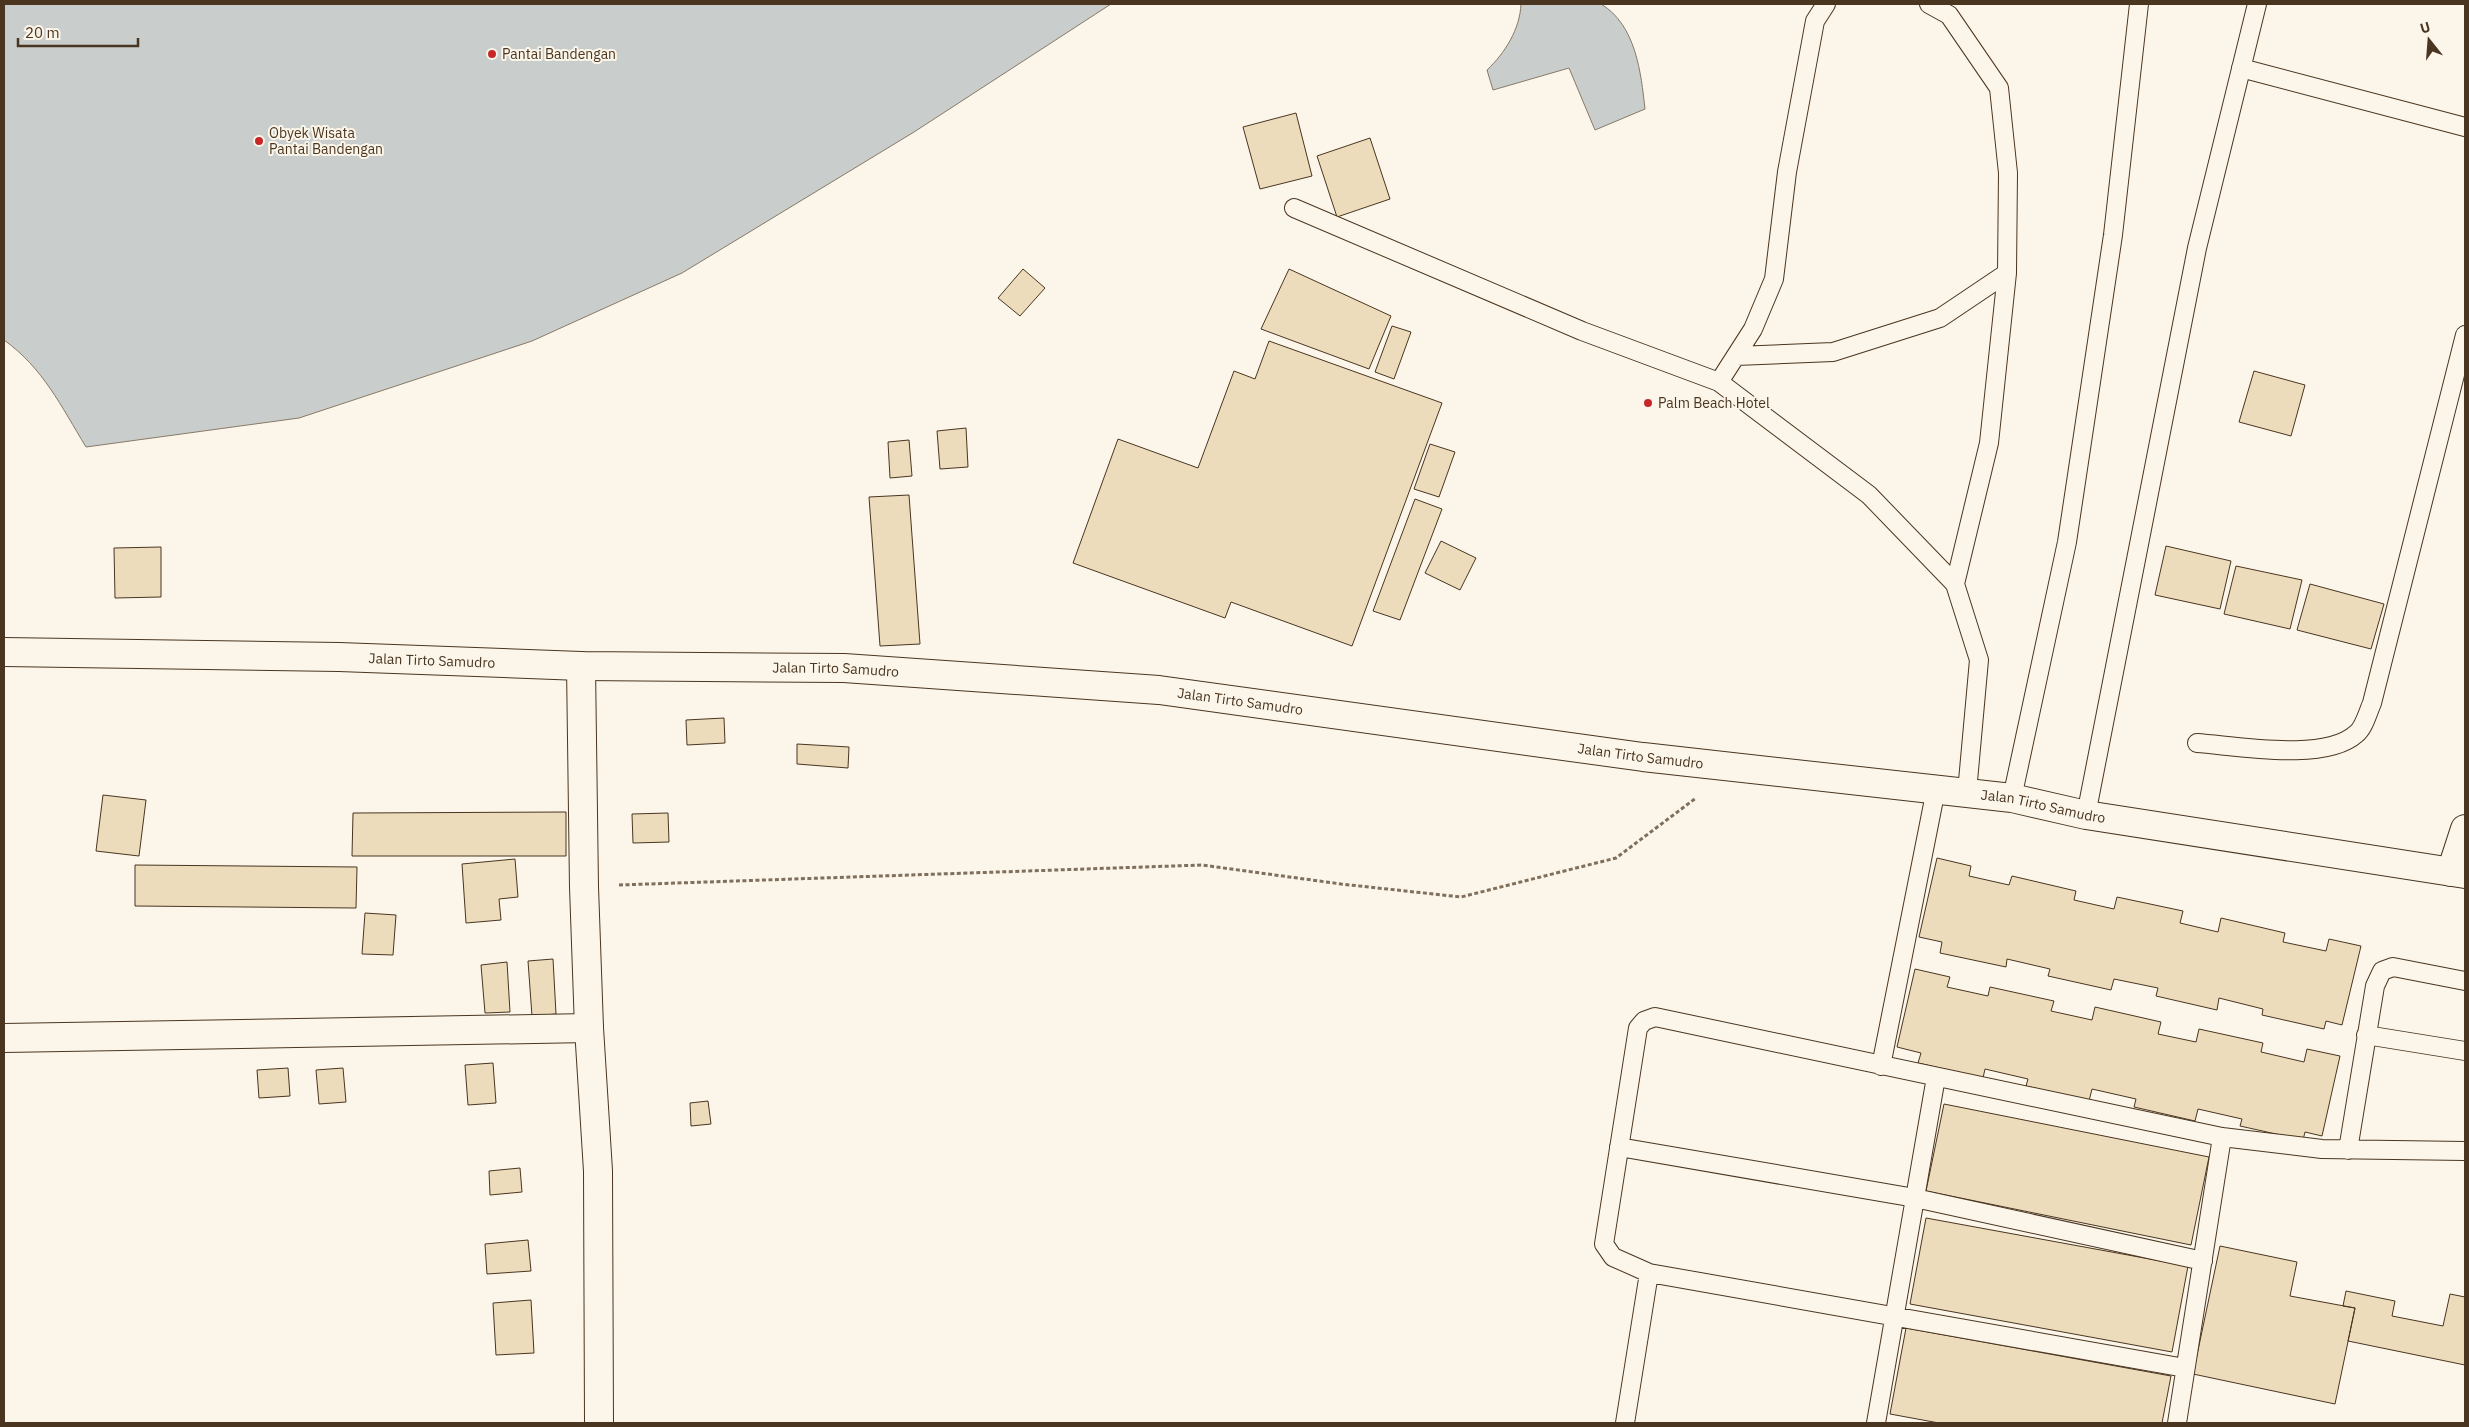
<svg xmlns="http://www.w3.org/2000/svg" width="2469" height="1427" font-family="'IBM Plex Sans',sans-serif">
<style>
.water{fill:#c9cecd;stroke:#887966}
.building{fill:#ecdcbc;stroke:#4a3520}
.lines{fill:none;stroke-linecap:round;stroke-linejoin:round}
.service-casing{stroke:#4a3520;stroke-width:20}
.minor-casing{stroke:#4a3520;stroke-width:30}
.tertiary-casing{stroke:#4a3520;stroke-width:30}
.path{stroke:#7f6f5c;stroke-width:3;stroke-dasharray:4 2.5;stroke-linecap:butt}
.service{stroke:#fbf6e9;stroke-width:18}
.minor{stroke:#fbf6e9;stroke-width:28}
.tertiary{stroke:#fbf6e9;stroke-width:28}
.poi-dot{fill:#c62828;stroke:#fbf6e9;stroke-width:2}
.labels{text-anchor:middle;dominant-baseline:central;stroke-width:4;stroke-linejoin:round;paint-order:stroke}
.poi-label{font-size:14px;fill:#4a3520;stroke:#fbf6e9;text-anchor:start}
.street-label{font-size:14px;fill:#4a3520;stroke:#fbf6e9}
</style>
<rect width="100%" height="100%" fill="#fbf6e9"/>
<path class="water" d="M4,4H1111L914,132L682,273L532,341L299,418L86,447C61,406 43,368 4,340Z
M1521,4H1601C1636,25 1641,73 1645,109L1595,130L1569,68L1493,90L1487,70C1505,53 1520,29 1521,4Z"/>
<path class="building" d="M1296,113L1312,176L1260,189L1243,127Z
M1370,138L1390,199L1337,217L1317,156Z
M1023,269L1045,288L1020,316L998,298Z
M1289,269L1391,316L1369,369L1261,329Z
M1392,326L1411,332L1394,379L1375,372Z
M1269,341L1442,403L1352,646L1231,602L1225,618L1073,563L1118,439L1198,468L1234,371L1255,379Z
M2254,371L2305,385L2291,436L2239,422Z
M966,428L968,467L940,469L937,431Z
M909,440L912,476L890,478L888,442Z
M1430,444L1455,452L1439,497L1414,489Z
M909,495L920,644L880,646L869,497Z
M1415,499L1442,509L1400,620L1373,611Z
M1441,541L1476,558L1460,590L1425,573Z
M2166,546L2231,561L2220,609L2155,595Z
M161,547V597L115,598L114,548Z
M2236,566L2302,580L2290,629L2224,614Z
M2310,584L2384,604L2371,649L2297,630Z
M724,718L725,743L687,745L686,720Z
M797,744L849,747L848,768L797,764Z
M103,795L146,800L139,856L96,851Z
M566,812V856H352L353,813Z
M668,813L669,842L633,843L632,814Z
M1937,858L1971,866L1969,876L2009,885L2012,876L2076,891L2074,900L2114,909L2117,897L2183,911L2180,923L2218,932L2221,918L2285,933L2283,942L2326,951L2329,939L2361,946L2342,1025L2326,1021L2324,1029L2262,1015L2263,1009L2219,998L2217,1010L2156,996L2158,988L2114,979L2111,990L2048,976L2050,969L2007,959L2006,967L1940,953L1942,942L1919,937Z
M515,859L518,897L499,899L501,920L466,923L462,864Z
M135,865L357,867L356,908L135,906Z
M365,913L396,915L393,955L362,954Z
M553,959L556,1014L532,1016L528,961Z
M507,962L510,1012L485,1013L481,965Z
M1915,969L1950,977L1947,987L1988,996L1990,987L2054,1001L2051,1011L2092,1020L2095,1007L2161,1022L2158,1034L2196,1042L2199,1029L2263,1043L2261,1052L2304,1062L2307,1049L2340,1056L2322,1136L2305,1132L2303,1140L2240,1126L2242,1119L2198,1109L2195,1121L2134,1107L2136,1099L2092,1089L2089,1101L2026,1086L2028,1079L1985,1069L1983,1078L1918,1063L1921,1053L1897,1047Z
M493,1063L496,1103L468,1105L465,1065Z
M288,1068L290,1096L259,1098L257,1070Z
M343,1068L346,1102L319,1104L316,1070Z
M708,1101L711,1124L691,1126L690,1103Z
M1944,1104L2209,1157L2191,1245L1926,1191Z
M520,1168L522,1192L490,1195L489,1171Z
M1926,1218L2188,1266L2172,1352L1910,1304Z
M528,1240L531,1271L487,1274L485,1244Z
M2220,1246L2297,1262L2290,1296L2355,1308L2335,1404L2193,1374Z
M2346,1291L2395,1301L2392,1316L2443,1326L2450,1294L2465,1297V1365L2348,1341L2355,1308L2343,1306Z
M531,1300L534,1353L496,1355L493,1303Z
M1906,1328L2171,1376L2162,1423H1939L1890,1414Z"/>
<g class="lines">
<g class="service-casing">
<path id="service" d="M1929,4L1949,15L1999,88L2008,173L2007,273L1989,443L1955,584
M2241,68L2465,127
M1294,208L1582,331L1719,382L1869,495L1955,584L1979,660L1967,792
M1736,356L1833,352L1940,318L2007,273
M1719,382L1753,329L1774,279L1787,172L1815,21L1826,4
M2197,743C2238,746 2325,762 2356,734C2364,728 2368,712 2372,703L2465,335
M2012,798L2067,542L2113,235L2139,4
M2086,815L2197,248L2257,4
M2366,1035L2465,1051
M1881,1066L1936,789
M1619,1147L1915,1198L2203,1261
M2348,1150L2375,986L2382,971L2393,967L2465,981
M1649,1273L2185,1368
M1625,1423L1649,1273L1613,1257L1604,1244L1638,1028L1644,1021L1655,1017L2222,1137L2322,1149L2465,1151
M1876,1423L1936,1077
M2177,1423L2222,1137"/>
</g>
<g class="minor-casing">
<path id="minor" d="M2451,872L2465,829
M4,1038L589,1028"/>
</g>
<g class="tertiary-casing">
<g id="tertiary">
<path id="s1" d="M4,652L339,657L581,666L844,668L1159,690L1643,757L2012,798L2086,815L2465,874"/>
<path d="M581,666L584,887L589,1028L598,1171L599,1423"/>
</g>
</g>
<path class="path" d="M619,885L1202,865L1341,884L1461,897L1616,858L1696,798"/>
<use href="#service" class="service"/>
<use href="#minor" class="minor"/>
<use href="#tertiary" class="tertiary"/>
</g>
<g class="poi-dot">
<circle cx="492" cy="54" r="5"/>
<circle cx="259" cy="141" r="5"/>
<circle cx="1648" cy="403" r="5"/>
</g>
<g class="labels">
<g class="poi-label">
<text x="502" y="54">Pantai Bandengan</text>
<text x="269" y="133">Obyek Wisata<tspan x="269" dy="16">Pantai Bandengan</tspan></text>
<text x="1658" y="403">Palm Beach Hotel</text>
</g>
<g class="street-label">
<text stroke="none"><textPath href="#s1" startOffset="428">Jalan Tirto Samudro</textPath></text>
<text stroke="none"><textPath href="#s1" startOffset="832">Jalan Tirto Samudro</textPath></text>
<text stroke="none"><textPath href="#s1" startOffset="1238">Jalan Tirto Samudro</textPath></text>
<text stroke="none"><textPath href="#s1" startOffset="1642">Jalan Tirto Samudro</textPath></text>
<text stroke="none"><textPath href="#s1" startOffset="2048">Jalan Tirto Samudro</textPath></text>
</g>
</g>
<rect width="2469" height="1427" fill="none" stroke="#4a3520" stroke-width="10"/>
<g transform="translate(2429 40) rotate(343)" stroke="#fbf6e9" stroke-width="4" paint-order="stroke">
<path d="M0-4L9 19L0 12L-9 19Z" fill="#4a3520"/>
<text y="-8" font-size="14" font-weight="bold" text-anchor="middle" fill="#4a3520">U</text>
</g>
<path d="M18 38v8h120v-8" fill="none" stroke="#4a3520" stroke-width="2.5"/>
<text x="25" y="38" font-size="15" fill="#4a3520" stroke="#fbf6e9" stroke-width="4" paint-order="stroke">20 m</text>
</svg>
